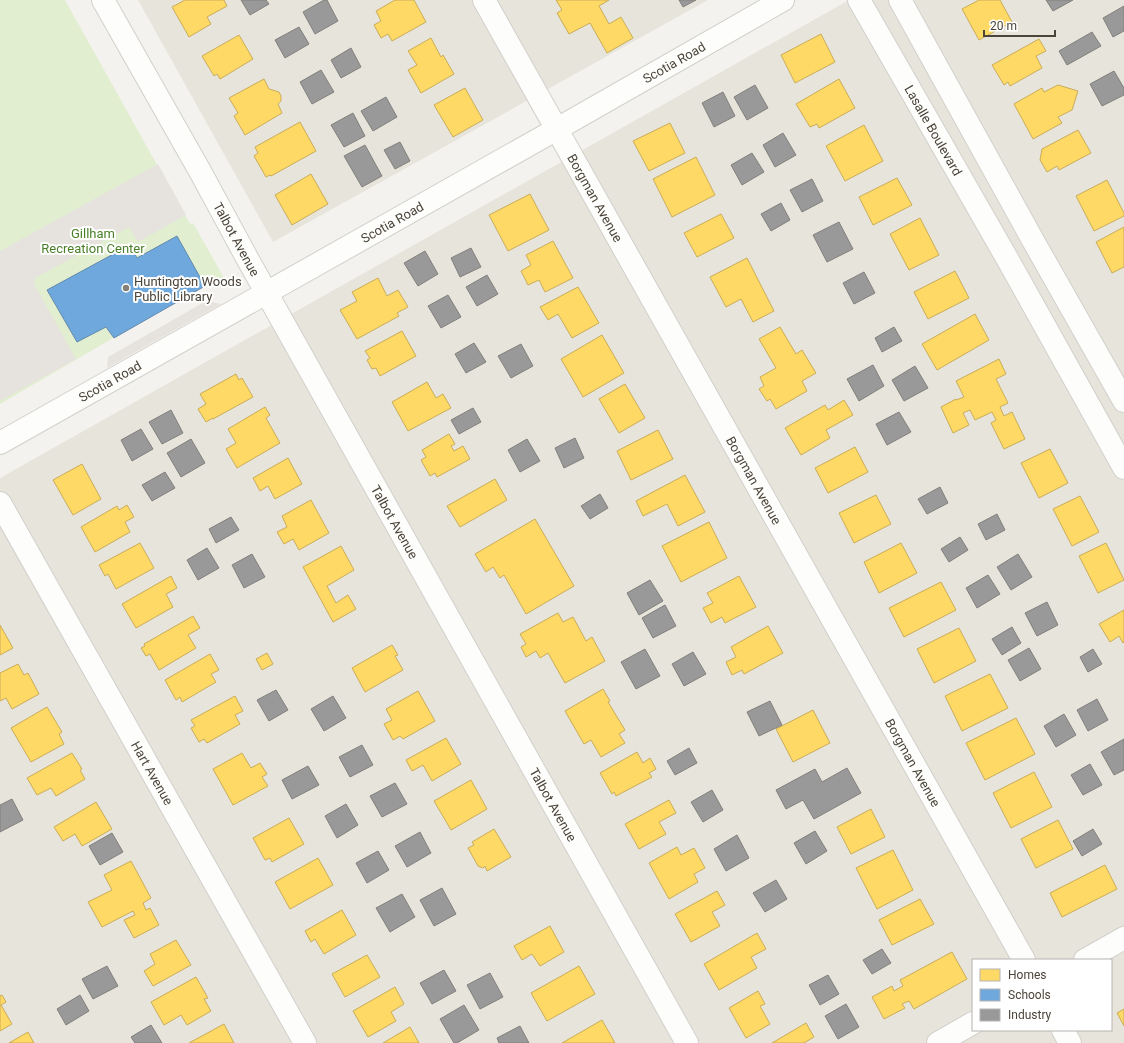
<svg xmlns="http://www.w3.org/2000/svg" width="1124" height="1043" font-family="Roboto,sans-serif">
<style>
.residential{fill:#e7e4dc;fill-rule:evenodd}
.green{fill:#e1eecf}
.parking{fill:#e6e3df}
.homes{fill:#ffd966;stroke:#c9ac58}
.schools{fill:#6fa8dc;stroke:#648aab}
.industry{fill:#999;stroke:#82807c}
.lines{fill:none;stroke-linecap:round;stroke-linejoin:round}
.minor-casing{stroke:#d2d0cb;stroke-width:24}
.minor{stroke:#fdfdfc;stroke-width:22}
.poi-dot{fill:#868178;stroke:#fff;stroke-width:1.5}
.labels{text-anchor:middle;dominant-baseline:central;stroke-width:4;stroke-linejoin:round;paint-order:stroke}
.street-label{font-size:13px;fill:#4b4439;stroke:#fff}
.park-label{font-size:13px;fill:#4a7f2a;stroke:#fff}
.poi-label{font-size:13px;fill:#4b4439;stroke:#fff;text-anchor:start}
</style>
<rect width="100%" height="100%" fill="#f4f2ee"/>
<path class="residential" d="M138,0H708L273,242Z
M849,0H1124V1043H0V478ZM973,960H1111V1030H973Z"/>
<path class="green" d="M0,0H65L190,224L193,223L224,278L206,288L204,285L0,404Z"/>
<path class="parking" d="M158,164L186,215L138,242L129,227L35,278L34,284L76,359L0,401V251Z
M206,301L221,304L107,368L108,357Z"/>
<path class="homes" d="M185,0H224L227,6L207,17L211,24L189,37L172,7Z
M395,0H414L426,22L392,41L388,34L381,38L374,25L381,21L376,11Z
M556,0H609L599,6L609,24L621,17L633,38L607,53L590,23L569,34L557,13L562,10Z
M979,0H1000L1012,22L979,40L962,9Z
M821,34L835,62L795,83L781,55Z
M239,35L253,59L220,79L217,74L214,76L202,56Z
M431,38L441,57L443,55L454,74L421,93L408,70L417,65L408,51Z
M1039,39L1046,51L1036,56L1042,68L1010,86L1008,82L1004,85L992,65Z
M264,79L269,89L279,92L281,96V101L278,104L282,113L245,135L234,116L238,113L229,98Z
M839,79L855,108L819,128L817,124L810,127L796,104Z
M1058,85L1078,91L1072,110L1058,117L1062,123L1033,139L1014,104L1042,88L1044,92Z
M465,88L483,120L453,137L434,105Z
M300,122L316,151L271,176L270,175L266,177L254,156L258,153L255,147Z
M670,123L685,153L649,171L633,141Z
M864,125L883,161L845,181L826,146Z
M1078,130L1091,153L1059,170L1057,166L1047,172L1040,160L1042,149Z
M696,157L715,195L672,217L653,179Z
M311,174L328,204L292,225L275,195Z
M897,178L912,205L873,225L859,197Z
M1107,180L1124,213V216L1094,231L1076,196Z
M530,194L549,230L508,251L489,215Z
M721,214L734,238L697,257L684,233Z
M920,218L939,255L909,270L890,234Z
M1124,227V267L1112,273L1096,242Z
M553,241L573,278L545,292L539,280L528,285L521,271L531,265L526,255Z
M747,258L774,311L753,322L741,299L726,307L710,277Z
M955,271L969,298L928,319L914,292Z
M378,278L387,296L398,290L408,307L397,313L399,316L357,339L340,310L357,301L352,292Z
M578,287L599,323L572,338L558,314L548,320L540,307Z
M975,314L989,340L937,370L922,344Z
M780,327L796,354L802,350L816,373L802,381L807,391L776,409L770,399L767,401L759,389L764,386L760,377L776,368L759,339Z
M402,331L416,356L380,376L376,368L372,369L367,360L370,358L365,351Z
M602,335L624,373L583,397L561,359Z
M999,359L1006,374L996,379L1008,403L1000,407L1004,416L1012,412L1025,439L1004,449L991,423L996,420L992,412L975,420L970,410L963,413L969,425L953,433L941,407L956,399V400L964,397L956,381Z
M236,374L239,380L242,378L253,397L213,419V418L206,422L198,409L206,404L200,394Z
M427,382L436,398L443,394L451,408L408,431L392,402Z
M625,384L645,418L619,433L599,399Z
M844,400L853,415L826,430L830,438L801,455L785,428L825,405L828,410Z
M265,407L270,415L266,418L280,443L237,468L226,449L236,443L228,429Z
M658,430L673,459L631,480L617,451Z
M449,434L455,444L451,446L454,451L463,446L470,459L437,477L435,473L430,476L421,460L426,457L422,450Z
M855,447L868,472L828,493L815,468Z
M1050,449L1068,483L1039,498L1021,463Z
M288,458L302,484L275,499L268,486L260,491L253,478Z
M82,464L101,499L73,515L53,480Z
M685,475L705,512L678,526L667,504L643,516L636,501Z
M495,479L507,500L460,527L447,506Z
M876,495L891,524L854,543L839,513Z
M1080,496L1099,532L1072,546L1053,509Z
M311,500L329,533L299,550L293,539L284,544L277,532L287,527L282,516Z
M127,505L134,517L125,522L130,532L95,552L81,527L117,506L119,510Z
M535,519L574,586L526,614L504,575L500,578L493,567L486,572L475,554Z
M709,522L727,558L681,582L662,546Z
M140,543L154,568L116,589L108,574L105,576L99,565Z
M901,543L917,573L879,593L864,562Z
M1106,543L1124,580L1098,593L1079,556Z
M341,546L354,570L327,586L336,603L348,595L356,609L333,622L303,567Z
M171,576L177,588L166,594L173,607L136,628L122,604Z
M739,576L756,607L725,623L722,617L711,623L703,608L713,603L707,593Z
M941,582L956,610L904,637L889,608Z
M1124,610V642L1123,643L1119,636L1110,642L1099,624Z
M558,613L563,622L573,617L586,641L592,637L605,661L565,683L548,653L540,658L536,651L526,657L521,647L526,644L520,634Z
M193,616L200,628L188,635L196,648L159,670L150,654L146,656L141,648L145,646L144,644Z
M0,625L13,648L0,655Z
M768,626L783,653L744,674L742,670L732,675L726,662L736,657L731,647Z
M959,628L976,661L934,683L917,649Z
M392,645L398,655L395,656L403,670L365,692L352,668Z
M267,653L273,664L262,670L256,659Z
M210,654L219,670L211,674L216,682L182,702L180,697L176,700L165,680Z
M18,664L24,675L28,673L39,694L12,709L6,698L0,701V673Z
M990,674L1008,708L962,731L945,696Z
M603,689L610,701L608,702L625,730L619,734L625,743L601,757L591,740L584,744L565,711Z
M418,691L435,721L403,739L400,736L393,740L384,724L392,720L386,709Z
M235,696L243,711L235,715L240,724L207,743L204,739L199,742L191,728L195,726L191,720Z
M47,707L62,732L59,734L64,744L31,762L11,728Z
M813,710L830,743L793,762L776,729Z
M1016,718L1035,754L985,780L966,743Z
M446,738L461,764L432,781L423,765L412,771L406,760Z
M637,752L643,763L650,758L656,769L649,773L652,777L616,796L614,792L612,794L600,773Z
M72,753L82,769L80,770L85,779L56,796L51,788L37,795L27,778Z
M242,753L251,768L260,763L267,774L262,777L268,786L233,805L213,769Z
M1034,772L1052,807L1011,828L993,793Z
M471,780L487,809L451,830L434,801Z
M669,800L676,813L659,822L666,834L639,849L625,824Z
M96,802L112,829L82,846L75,834L63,841L54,827Z
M871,809L885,837L851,854L837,827Z
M289,818L304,844L272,862L270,858L265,860L253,838Z
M1058,820L1073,849L1036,868L1021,839Z
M494,829L511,857L487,871L485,866L483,868L478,866L468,848L474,845L472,842Z
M677,847L681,855L694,848L705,868L694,874L698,882L669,899L649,863Z
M893,850L913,890L877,909L856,868Z
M318,858L333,885L290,909L275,882Z
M131,861L151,898L143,903L146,910L150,908L159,925L134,938L124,920L135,915L133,911L102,927L88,902L112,890L104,875Z
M1105,865L1117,889L1062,917L1050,893Z
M717,891L725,905L712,912L720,926L691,942L675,914Z
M920,899L934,924L892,945L879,920Z
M342,910L356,935L324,954L315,939L311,942L305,931Z
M550,926L564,952L540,966L532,954L522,960L514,946Z
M757,933L766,949L751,957L757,968L719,990L704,964Z
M176,940L191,965L153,986L144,971L155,964L150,954Z
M952,952L967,979L914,1009L909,1001L902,1004L905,1008L884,1019L872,997L892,986L894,991L903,986L900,980Z
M367,955L380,977L345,997L332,974Z
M579,966L595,994L547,1021L531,993Z
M196,977L208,998L204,999L211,1011L187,1025L181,1015L164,1025L151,1002Z
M395,987L404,1004L391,1012L396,1021L368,1037L353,1011Z
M758,991L765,1004L760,1006L770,1024L746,1038L729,1008Z
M2,995L6,1002L1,1005L12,1024L0,1031V996Z
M1124,1009V1026L1117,1013Z
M602,1020L615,1043H562Z
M806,1023L814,1037L804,1043H772Z
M224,1024L234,1043H189Z
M410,1027L419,1043H383Z
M28,1032L34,1043H9Z"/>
<path class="schools" d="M177,236L205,286L114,338L106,327L77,342L47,290L130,245L137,258Z"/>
<path class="industry" d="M241,0H266L269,4L250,15Z
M324,0H327L338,21L315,34L303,12Z
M679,0H696L683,7Z
M1046,0H1073L1053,11Z
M1124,6V31L1113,37L1103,18Z
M299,27L309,44L285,58L275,40Z
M1092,32L1101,46L1067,65L1059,51Z
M351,48L361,67L341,78L331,60Z
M321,70L334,92L312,104L300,82Z
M1114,71L1124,88V95L1102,106L1090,84Z
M755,85L768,108L747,120L734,97Z
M723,92L735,116L714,127L702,103Z
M386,97L397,117L373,131L361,111Z
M353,113L365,136L344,147L331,125Z
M783,133L796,155L775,167L763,145Z
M400,142L410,161L395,169L384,150Z
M365,145L382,176L362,187L344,156Z
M752,153L764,172L742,185L731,165Z
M812,179L823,201L802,212L790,190Z
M781,203L790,220L771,231L761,214Z
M839,222L853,249L827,262L813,235Z
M471,248L481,267L460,277L451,258Z
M425,251L438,274L418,286L404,263Z
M864,272L875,293L854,304L843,283Z
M487,275L498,294L477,306L466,287Z
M448,295L461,317L441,328L428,306Z
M894,327L902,341L882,352L875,338Z
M474,343L486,362L466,373L455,354Z
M521,344L533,366L511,378L498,356Z
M873,365L884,386L859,401L847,379Z
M915,366L928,388L904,401L892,380Z
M473,408L481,422L459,434L451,420Z
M171,410L183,433L162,444L149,422Z
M899,412L911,432L887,445L876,424Z
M141,429L153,449L132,461L121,440Z
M575,438L584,458L564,468L555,448Z
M191,439L205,463L181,477L167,453Z
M527,439L540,461L520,472L508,450Z
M165,472L175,488L152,501L142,485Z
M940,487L948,503L927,514L918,499Z
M600,494L608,508L590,519L581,506Z
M997,514L1005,530L986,540L978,524Z
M231,517L239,530L216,543L209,529Z
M960,537L968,550L949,562L941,549Z
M207,548L219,568L198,580L187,560Z
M252,554L265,577L244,588L232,565Z
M1018,554L1032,577L1011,590L997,567Z
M988,575L1000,594L977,608L966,588Z
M650,580L663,601L639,615L627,593Z
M1047,602L1058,625L1037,636L1025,613Z
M665,605L676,626L653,638L642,618Z
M1012,627L1021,643L1002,655L992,639Z
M1029,648L1041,669L1020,681L1008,660Z
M645,649L660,676L636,689L621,662Z
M1093,649L1102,664L1088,672L1080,657Z
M693,652L706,674L684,686L672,664Z
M276,690L288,710L269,721L257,700Z
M333,696L346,718L324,731L311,709Z
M1097,699L1108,720L1088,731L1077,710Z
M770,701L782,725L759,736L747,712Z
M1064,714L1076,735L1056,747L1044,726Z
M1124,739V770L1114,775L1101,752Z
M362,745L373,765L350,777L339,757Z
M689,748L697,763L675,775L667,761Z
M1090,764L1102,785L1083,795L1071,775Z
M308,766L319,785L292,799L282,780Z
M847,768L861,793L814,819L803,800L786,809L776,790L815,769L822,782Z
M395,783L407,804L382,817L370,796Z
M712,790L723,810L703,822L691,802Z
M12,799L23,820L0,832V805Z
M346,804L358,825L337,838L325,816Z
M1093,829L1102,844L1082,856L1073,841Z
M815,831L827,851L806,864L794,843Z
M420,832L431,853L407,867L395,846Z
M112,833L123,852L100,865L89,846Z
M737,835L749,858L726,871L714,849Z
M378,851L389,870L367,883L356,863Z
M776,880L787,899L765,912L753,893Z
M442,888L456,914L434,926L420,900Z
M402,894L415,917L390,932L376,908Z
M882,949L891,963L872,974L863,960Z
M107,966L118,986L93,999L82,979Z
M444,970L456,991L432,1004L420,983Z
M490,973L503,997L480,1009L467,985Z
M828,975L839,994L820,1005L809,985Z
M80,995L89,1011L66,1025L57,1009Z
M846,1004L859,1027L838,1039L825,1016Z
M464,1005L479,1030L457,1043H454L440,1019Z
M151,1025L162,1043H135L131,1037Z
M520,1026L529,1043H499L497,1038Z"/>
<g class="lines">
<g class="minor-casing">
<g id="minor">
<path id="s1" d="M103,0L201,173L247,258L687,1043"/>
<path id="s2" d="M484,0L1024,960"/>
<path id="s3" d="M859,0L1008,260L1124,468"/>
<path d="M900,0L1035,244L1124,401"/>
<path id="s4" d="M0,443L557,129L783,0"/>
<path id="s5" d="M0,503L305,1043"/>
<path d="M1085,960L1124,938"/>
<path d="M1063,1030L1070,1043"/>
<path d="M938,1043L973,1023"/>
</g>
</g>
<use href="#minor" class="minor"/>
</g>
<circle class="poi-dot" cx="126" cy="288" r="4"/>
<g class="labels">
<g class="street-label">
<text stroke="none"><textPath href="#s4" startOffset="774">Scotia Road</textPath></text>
<text stroke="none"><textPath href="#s3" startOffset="150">Lasalle Boulevard</textPath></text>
<text stroke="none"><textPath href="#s2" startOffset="227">Borgman Avenue</textPath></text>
<text stroke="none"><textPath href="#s4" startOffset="450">Scotia Road</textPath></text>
<text stroke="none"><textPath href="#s1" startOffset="274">Talbot Avenue</textPath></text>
<text stroke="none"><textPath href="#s4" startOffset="126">Scotia Road</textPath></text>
<text stroke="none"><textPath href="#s2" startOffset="551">Borgman Avenue</textPath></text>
<text stroke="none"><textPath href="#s1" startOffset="598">Talbot Avenue</textPath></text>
<text stroke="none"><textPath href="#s2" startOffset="875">Borgman Avenue</textPath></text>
<text stroke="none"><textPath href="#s5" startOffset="310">Hart Avenue</textPath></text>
<text stroke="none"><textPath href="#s1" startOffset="922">Talbot Avenue</textPath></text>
</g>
<g class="park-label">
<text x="93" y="233">Gillham<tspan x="93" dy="15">Recreation Center</tspan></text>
</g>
<g class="poi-label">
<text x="134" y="281">Huntington Woods<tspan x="134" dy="15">Public Library</tspan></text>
</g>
</g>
<rect x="972" y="959" width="140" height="72" fill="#ffffff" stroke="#b7b4b0"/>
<rect x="980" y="969" width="20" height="12" fill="#ffd966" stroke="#b7b4b0"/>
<text x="1008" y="979" font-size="12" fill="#4b4439">Homes</text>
<rect x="980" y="989" width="20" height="12" fill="#6fa8dc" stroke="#b7b4b0"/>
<text x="1008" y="999" font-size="12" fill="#4b4439">Schools</text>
<rect x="980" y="1009" width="20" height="12" fill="#999999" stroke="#b7b4b0"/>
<text x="1008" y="1019" font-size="12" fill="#4b4439">Industry</text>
<path d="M984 30v6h71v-6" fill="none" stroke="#4b4439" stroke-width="2"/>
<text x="990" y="30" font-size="12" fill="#4b4439" stroke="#ffffff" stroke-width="3" paint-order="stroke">20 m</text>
</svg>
